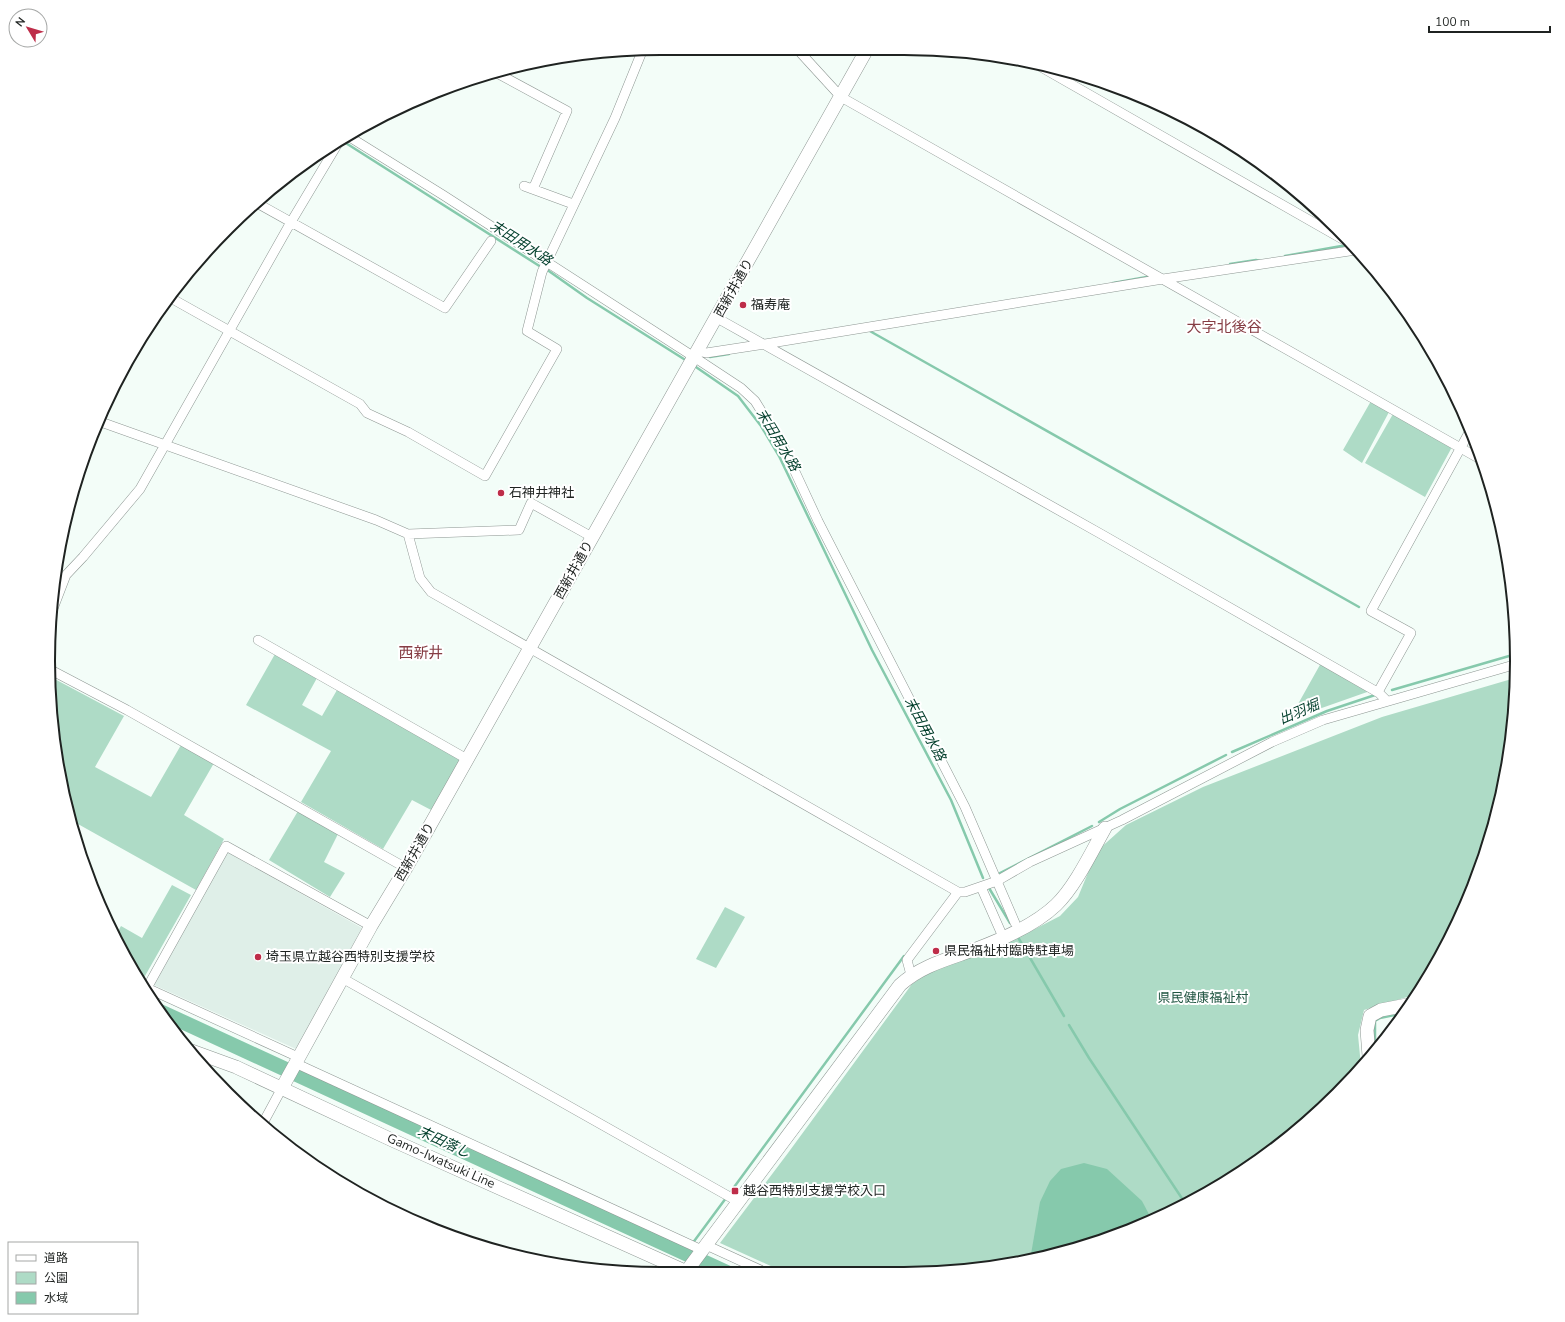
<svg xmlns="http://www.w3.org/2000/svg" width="1565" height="1322" font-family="'Nunito Sans','Noto Sans JP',sans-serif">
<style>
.built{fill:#dfefe8}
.green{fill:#aedbc6}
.water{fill:#86c9ac}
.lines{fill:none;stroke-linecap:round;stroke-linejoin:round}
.stream{stroke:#86c9ac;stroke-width:2.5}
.river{stroke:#86c9ac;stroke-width:15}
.street-casing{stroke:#8e9793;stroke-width:10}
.secondary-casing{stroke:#8e9793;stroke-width:14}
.street{stroke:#fff;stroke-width:9}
.secondary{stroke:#fff;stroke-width:13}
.poi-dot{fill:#be2d49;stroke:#fff;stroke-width:1.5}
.labels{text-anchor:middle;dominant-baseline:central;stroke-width:4;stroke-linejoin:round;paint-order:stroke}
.street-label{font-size:13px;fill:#1f2321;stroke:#fff}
.poi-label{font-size:13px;fill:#1f2321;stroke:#fff;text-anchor:start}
.park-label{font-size:13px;fill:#215642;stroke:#fff}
.water-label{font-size:14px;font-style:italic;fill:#033f2c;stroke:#fff}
.quarter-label{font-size:15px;fill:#863d44;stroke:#fff}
.rim{fill:none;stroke:#1f2321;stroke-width:2}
</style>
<rect width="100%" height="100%" fill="#f3fdf8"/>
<path class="built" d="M227,852L362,928L296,1049L154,985Z"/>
<path class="green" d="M1371,401L1389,412L1362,463L1343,450Z
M1393,414L1452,447L1425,497L1365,463Z
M275,654L317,678L302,705L322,716L337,690L462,760L433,811L412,800L383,849L301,802L331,751L246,705Z
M1321,663L1370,691L1299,716L1293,713Z
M49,676L124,716L95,767L151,797L181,745L214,763L184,815L224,839L196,890L69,819L53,741Z
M1515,678L1505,781L1470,896L1417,994L1364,1010L1358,1035L1361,1066L1337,1095L1244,1171L1138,1227L1024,1262L904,1274L786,1273L720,1243L788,1153L912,984L934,969L1033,930L1060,916L1078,897L1097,851L1126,825L1203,787L1382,717Z
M298,811L338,834L324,862L345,873L330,897L269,860Z
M172,885L191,895L141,983L116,935L121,926L142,938Z
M725,907L745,917L716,968L696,959Z"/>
<path class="water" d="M1084,1163L1107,1169L1142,1201L1152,1220L1138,1227L1030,1260L1040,1202L1050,1181L1061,1169Z"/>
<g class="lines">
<path class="stream" d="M341,140L541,267
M1285,256L1347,245
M1230,264L1256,260L1260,261
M546,269L587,298L687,361
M1113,283L1152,276
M868,330L1359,607
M710,357L729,354
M693,365L738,396L761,426L779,456L872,650L951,800L983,878
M1392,690L1516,654
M1232,752L1327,711L1375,695
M1099,822L1120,809L1226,755
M1000,873L1092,826
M989,888L1010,923
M1019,939L1064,1016
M1069,1025L1089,1058L1185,1203
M1375,1049V1021L1380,1018L1404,1013
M729,1194L904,956
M692,1244L726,1198
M684,1253L689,1247"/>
<path class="river" d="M159,1011L728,1273"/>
<g class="street-casing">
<path id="street" d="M798,50L841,97L1480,459
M1034,63L1351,244
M495,72L567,111L533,189
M348,136L443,195L694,357L741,388L755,401L784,448L818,521L965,807L1015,923
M524,186L573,204
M255,202L445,308L491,241
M169,297L360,404L367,413L408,432L485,476L557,349L527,331L542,272L615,118L643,49
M717,318L1101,534L1379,693L1387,701
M698,351L706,353L765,344L1163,279L1356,250
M98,421L376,520L408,534L519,530L531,503L592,537
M408,534L420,578L431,592L958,892
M51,614L66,575L83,557L140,489L291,222L340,140
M258,640L467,759
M49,669L127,710L406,868
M1378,692L1411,633L1371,611L1471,429
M981,887L1003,937
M911,975L907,960L958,892H965L997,881L1030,862L1122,820L1272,742L1323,720L1517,664
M342,978L737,1201
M298,1057L147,988L226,846L371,926
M295,1063L702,1250
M262,1125L282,1088
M706,1245L767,1273"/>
</g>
<g class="secondary-casing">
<path id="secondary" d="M192,1051L236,1067L392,1140L689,1273
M1369,1056L1367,1030L1370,1016L1381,1010L1412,1004
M282,1088L371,926L406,868L866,51
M686,1272L900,985C922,965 949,959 976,949C1003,939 1035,925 1056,905C1075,887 1092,851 1105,828"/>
</g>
<use href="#street" class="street"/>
<use href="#secondary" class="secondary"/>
</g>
<g class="poi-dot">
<circle cx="743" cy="305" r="4"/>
<circle cx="501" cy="493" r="4"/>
<circle cx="936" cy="951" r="4"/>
<circle cx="258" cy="957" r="4"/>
<rect x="731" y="1187" width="8" height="8" rx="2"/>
</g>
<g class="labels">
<g class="street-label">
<text transform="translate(734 288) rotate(-61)">西新井通り</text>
<text transform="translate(574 570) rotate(-61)">西新井通り</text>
<text transform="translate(415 852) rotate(-60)">西新井通り</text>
<text transform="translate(441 1161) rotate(24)">Gamo-Iwatsuki Line</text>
</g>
<g class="poi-label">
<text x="751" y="305">福寿庵</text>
<text x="509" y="493">石神井神社</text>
<text x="944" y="951">県民福祉村臨時駐車場</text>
<text x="266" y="957">埼玉県立越谷西特別支援学校</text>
<text x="743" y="1191">越谷西特別支援学校入口</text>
</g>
<g class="park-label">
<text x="1203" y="998">県民健康福祉村</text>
</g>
<g class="water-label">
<text transform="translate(521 243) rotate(33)">末田用水路</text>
<text transform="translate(778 440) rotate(59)">末田用水路</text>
<text transform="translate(1299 712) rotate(-23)">出羽堀</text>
<text transform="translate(925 729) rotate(62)">末田用水路</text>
<text transform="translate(444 1142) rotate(25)">末田落し</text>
</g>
<g class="quarter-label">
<text x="1224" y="327">大字北後谷</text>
<text x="421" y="653">西新井</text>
</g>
</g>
<path d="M0 0H1565V1322H0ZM661 55H904A606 606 0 0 1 1510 661V661A606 606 0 0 1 904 1267H661A606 606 0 0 1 55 661V661A606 606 0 0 1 661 55Z" fill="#fff" fill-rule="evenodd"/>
<path class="rim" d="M661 55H904A606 606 0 0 1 1510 661V661A606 606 0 0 1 904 1267H661A606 606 0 0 1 55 661V661A606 606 0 0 1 661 55Z"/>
<rect x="8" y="1242" width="130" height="72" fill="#ffffff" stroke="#a5a7a6"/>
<rect x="16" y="1255" width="20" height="6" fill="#ffffff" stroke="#a5a7a6"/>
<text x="44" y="1262" font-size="12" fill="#1f2321">道路</text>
<rect x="16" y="1272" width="20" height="12" fill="#aedbc6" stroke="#a5a7a6"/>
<text x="44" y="1282" font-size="12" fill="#1f2321">公園</text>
<rect x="16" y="1292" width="20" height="12" fill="#86c9ac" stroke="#a5a7a6"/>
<text x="44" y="1302" font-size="12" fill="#1f2321">水域</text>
<g transform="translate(28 28) rotate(308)"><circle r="19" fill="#ffffff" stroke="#a5a7a6"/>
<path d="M0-3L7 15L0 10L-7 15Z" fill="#be2d49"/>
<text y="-6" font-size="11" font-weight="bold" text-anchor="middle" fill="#1f2321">N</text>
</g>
<path d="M1429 26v6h121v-6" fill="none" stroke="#1f2321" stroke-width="2"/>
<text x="1435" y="26" font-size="12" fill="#1f2321" stroke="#ffffff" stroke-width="3" paint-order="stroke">100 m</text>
</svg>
